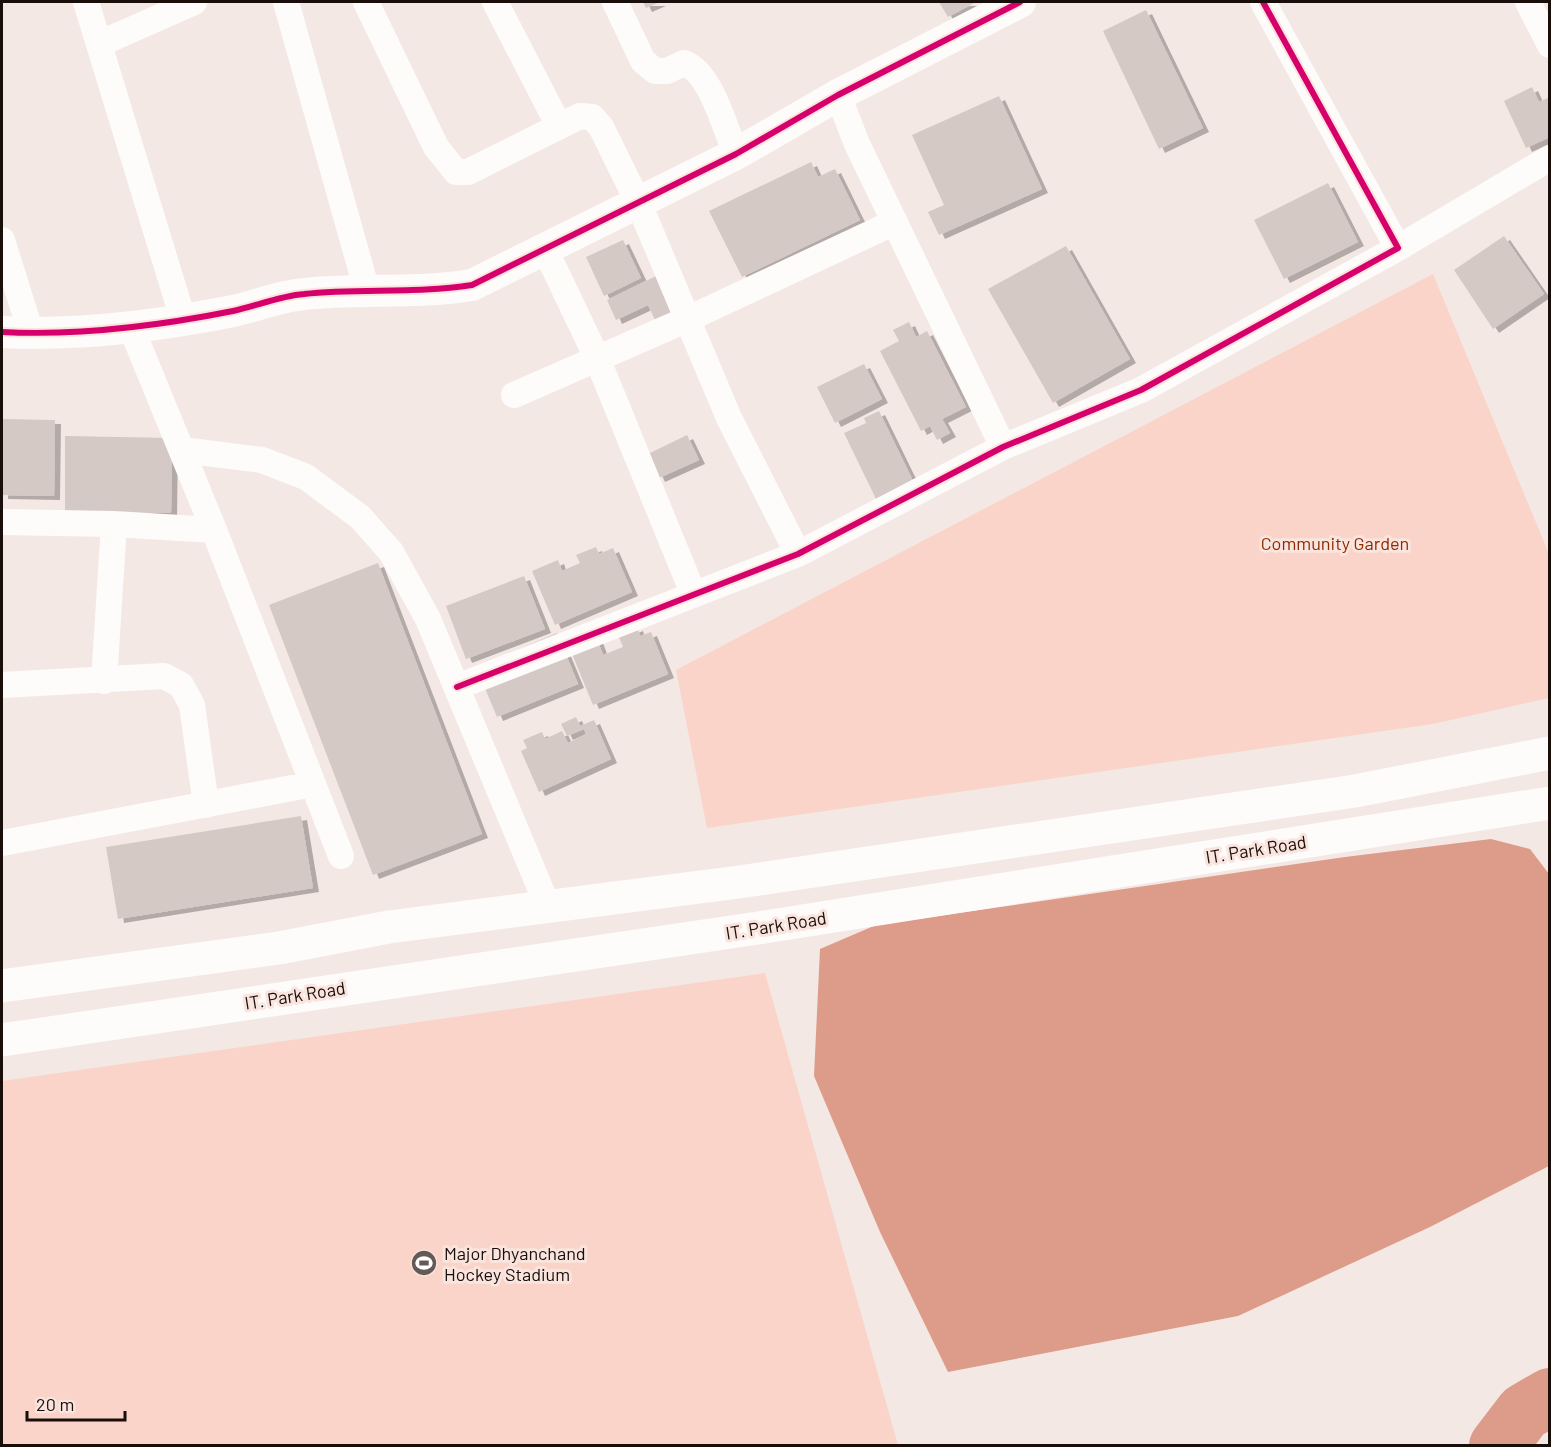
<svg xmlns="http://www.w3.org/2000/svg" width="1551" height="1447" font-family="Barlow,sans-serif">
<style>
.green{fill:#fad4c9}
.water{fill:#dd9c89}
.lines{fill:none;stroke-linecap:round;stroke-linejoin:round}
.river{stroke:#dd9c89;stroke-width:58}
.building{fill:#d5c9c6;filter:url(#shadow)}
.minor{stroke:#fdfcfb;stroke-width:26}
.tertiary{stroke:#fdfcfb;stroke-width:32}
.secondary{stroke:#fdfcfb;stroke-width:33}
.cycleway-casing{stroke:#fae4de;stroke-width:10}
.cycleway{stroke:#d6006c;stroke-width:6}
.labels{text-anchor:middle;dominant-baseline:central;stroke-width:6;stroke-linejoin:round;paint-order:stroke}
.park-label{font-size:18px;fill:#902801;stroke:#fae4de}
.street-label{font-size:18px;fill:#190e0a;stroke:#fae4de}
.poi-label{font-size:18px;fill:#190e0a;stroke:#fae4de;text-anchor:start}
</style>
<defs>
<filter id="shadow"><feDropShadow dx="6" dy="4" stdDeviation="0" flood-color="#0004"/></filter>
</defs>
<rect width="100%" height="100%" fill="#f4e8e4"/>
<path class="green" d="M1433,274L1549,554V698L1433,724L707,828L676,670Z
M765,973L898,1445H2V1081Z"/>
<path class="water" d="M1491,839L1530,849L1549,874V1166L1430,1227L1238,1316L948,1372L880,1232L814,1076L820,949L876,925L1345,857Z"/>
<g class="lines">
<path class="river" d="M1498,1446L1524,1412L1550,1397"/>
</g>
<path class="building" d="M643,2H660L646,8Z
M939,2H976L948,17Z
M1146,10L1203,128L1159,149L1103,31Z
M1532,87L1539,102L1550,97V137L1526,148L1504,101Z
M999,96L1042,189L939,235L928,212L944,205L912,135Z
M811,162L818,177L835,169L860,220L742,277L709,211Z
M1328,183L1358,242L1284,279L1254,220Z
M1504,236L1544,294L1493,329L1454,270Z
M623,240L641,278L604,296L586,257Z
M1066,246L1130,359L1053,403L988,289Z
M656,276L674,314L656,322L648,305L616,320L607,300Z
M909,322L916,337L927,331L966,407L942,419L950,433L937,440L930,426L921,431L880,351L899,341L893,330Z
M864,364L882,399L835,423L817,387Z
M879,411L914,483L877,501L844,433L866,423L864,418Z
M2,419L55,420L54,496L2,495Z
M687,435L699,460L659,478L648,454Z
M65,436L172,438L171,513L65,512Z
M596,547L599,554L613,548L632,592L555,625L532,571L558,560L562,571L580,563L576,555Z
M378,563L482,834L373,875L269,605Z
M524,576L545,629L466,659L446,606Z
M637,627L640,636L651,632L668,674L593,705L570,649L597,639L603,655L623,647L618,635Z
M557,633L578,684L497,717L476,667Z
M576,717L580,726L594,720L611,759L539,792L521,751L527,748L523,740L542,732L545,739L562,731L568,743L586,734L584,729L567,736L561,724Z
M301,816L313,888L118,919L106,847Z"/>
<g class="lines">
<path class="minor" d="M86,2L183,319
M286,2L367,291
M366,2L436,147L456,172H468L580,116L592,117L601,127L639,204L729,418L798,554
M495,2L559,126
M615,2L643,61L655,71H667L684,63C711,72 725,129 736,154
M1528,2L1550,45
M99,44L194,2
M838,95L857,144L1003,447
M2,240L31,333
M1398,248L1550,158
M545,249L597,358L693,593
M131,327L214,530L341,856
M514,395L688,319L895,222
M182,450L262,460L306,477L360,517L391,552L428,619L548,907
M2,522L114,524L214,530
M104,681L114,524
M2,685L164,676L181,685L192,705L206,805
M457,687L798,554L1003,447L1141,390L1398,248L1263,2
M2,843L313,784"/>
<path class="tertiary" d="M2,332C78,336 158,326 233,311C256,306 280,296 304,294C360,288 417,294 472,285L736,154L838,95L1020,2"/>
<path class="secondary" d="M2,986L279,948L389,927L739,882L1355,791L1550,753
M2,1040L758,928L1550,803"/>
<g class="cycleway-casing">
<path id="cycleway" d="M2,332C78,336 158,326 233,311C256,306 280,296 304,294C360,288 417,294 472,285L736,154L838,95L1020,2
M457,687L798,554L1003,447L1141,390L1398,248L1263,2"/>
</g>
<use href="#cycleway" class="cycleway"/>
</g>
<defs>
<g id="stadium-disc" transform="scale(1.35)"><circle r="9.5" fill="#665a56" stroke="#fae4de"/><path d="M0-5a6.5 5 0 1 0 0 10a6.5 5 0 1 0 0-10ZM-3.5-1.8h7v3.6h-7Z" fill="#fff"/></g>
</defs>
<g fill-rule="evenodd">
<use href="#stadium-disc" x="424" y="1263"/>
</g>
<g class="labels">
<g class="park-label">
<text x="1335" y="543">Community Garden</text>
</g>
<g class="street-label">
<text transform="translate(1256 849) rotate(-9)">IT. Park Road</text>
<text transform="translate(776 925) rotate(-9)">IT. Park Road</text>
<text transform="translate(295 995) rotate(-9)">IT. Park Road</text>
</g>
<g class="poi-label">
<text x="444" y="1253">Major Dhyanchand<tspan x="444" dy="21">Hockey Stadium</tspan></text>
</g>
</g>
<rect width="1551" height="1447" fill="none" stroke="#190e0a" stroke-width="6"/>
<path d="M27 1411v9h98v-9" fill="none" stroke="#190e0a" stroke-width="3"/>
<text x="36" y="1411" font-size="18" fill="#190e0a" stroke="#fae4de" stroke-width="4.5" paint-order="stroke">20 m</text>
</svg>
